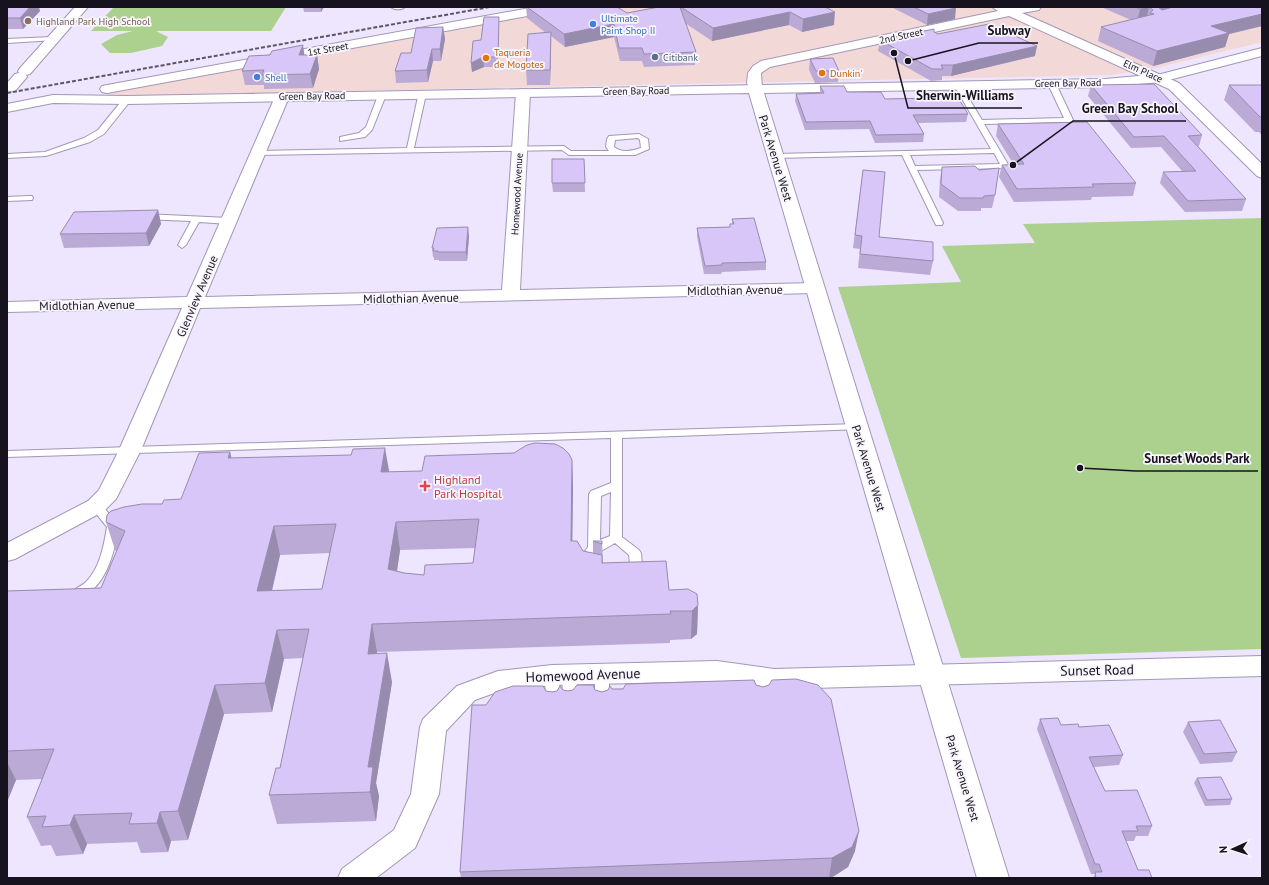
<svg xmlns="http://www.w3.org/2000/svg" width="1269" height="885" font-family="'PT Sans',sans-serif">
<style>
.commercial{fill:#f3d8d8}
.green{fill:#acd08e}
.lines{fill:none;stroke-linecap:round;stroke-linejoin:round}
.lane-casing{stroke:#a297b5;stroke-width:2}
.street-casing{stroke:#a297b5;stroke-width:2}
.secondary-casing{stroke:#a297b5;stroke-width:2}
.lane{fill:#fff;fill-rule:evenodd}
.street{fill:#fff;fill-rule:evenodd}
.secondary{fill:#fff;fill-rule:evenodd}
.rail{stroke:#5b5665;stroke-width:2;stroke-dasharray:4 2;stroke-linecap:butt}
.wall{fill:#baaad5;fill-rule:evenodd}
.shaded-wall{fill:#978bae}
.building{fill:#d8c6f8;stroke:#978bae;fill-rule:evenodd}
.education-dot{fill:#8d6e63;stroke:#f8f6fc;stroke-width:1.5}
.shop-dot{fill:#3f7fe0;stroke:#f8f6fc;stroke-width:1.5}
.service-dot{fill:#5c6f8a;stroke:#f8f6fc;stroke-width:1.5}
.food-dot{fill:#e8710a;stroke:#f8f6fc;stroke-width:1.5}
.health-dot{fill:#e0444e;stroke:#f8f6fc;stroke-width:1.5}
.labels{text-anchor:middle;dominant-baseline:central;stroke-width:3.5;stroke-linejoin:round;paint-order:stroke}
.far-shop-label{font-size:10px;fill:#366cbe;stroke:#f8f6fc;text-anchor:start}
.far-education-label{font-size:10px;fill:#785e54;stroke:#f8f6fc;text-anchor:start}
.far-street-label{font-size:10px;fill:#17131e;stroke:#f8f6fc}
.far-food-label{font-size:10px;fill:#c56008;stroke:#f8f6fc;text-anchor:start}
.far-service-label{font-size:10px;fill:#4e5e75;stroke:#f8f6fc;text-anchor:start}
.street-label{font-size:12px;fill:#17131e;stroke:#f8f6fc}
.health-label{font-size:12px;fill:#be3a42;stroke:#f8f6fc;text-anchor:start}
.near-street-label{font-size:14px;fill:#17131e;stroke:#f8f6fc}
.leader{fill:none;stroke:#17131e;stroke-width:1.5}
.callout-dot{fill:#17131e;stroke:#f8f6fc;stroke-width:1.5}
.callout-label{font-size:13px;text-anchor:middle;font-weight:bold;fill:#17131e;stroke:#f8f6fc;stroke-width:3.5;stroke-linejoin:round;paint-order:stroke}
</style>
<rect width="100%" height="100%" fill="#eee5fe"/>
<path class="commercial" d="M573,7H1262V42L1156,68L1111,75L109,96V93Z"/>
<path class="green" d="M114,7H286L271,31H156L168,37L162,46L131,53H110L101,44L117,35L133,31H91Z
M1262,218V649L961,658L838,287L961,282L942,246L1035,243L1023,224Z"/>
<g class="lines">
<g class="lane-casing">
<path id="lane" d="M391,7H405C402,10 394,10 391,7Z
M53,37L56,39L55,40L7,43V39Z
M1052,82L1056,84L1073,120L1072,122L984,124L1009,166L1008,168L917,170L943,223L942,225H936L935,223L902,155L775,158L771,156L775,154L991,149L954,85L956,84H960L982,120L1064,118L1048,84ZM994,153L1000,164L915,166L910,155Z
M419,92H425L426,94L414,148L564,146L571,151H609L606,147L607,139L609,136L639,134L648,139L649,149L635,155H569L562,150L258,155L254,153L258,151L407,148ZM638,138L640,140L641,148C633,151 621,153 614,147L615,140Z
M379,93H382L386,95L372,130L365,137L340,141V137L359,133L366,127Z
M124,98H127L131,100L104,134L90,142L46,156L7,158V154L45,152L84,138L98,130Z
M29,196H32L33,198L32,200L7,201V197Z
M144,214L229,218L233,221L229,224L199,222L186,245L182,248L178,245L191,221L141,219L140,217L141,215Z
M857,424L861,425L862,427L861,429L622,438V537L639,550L641,553L642,565C638,572 633,579 625,576L623,573L630,564L629,555L615,543L596,554L588,569L584,570L580,569L578,566L582,555L588,547L589,494L591,491L611,483V438L7,457V451ZM611,492L610,536L600,540L601,496Z
M96,502L100,503L119,526C114,554 106,590 75,600L71,598L69,595C72,589 81,587 86,582C100,568 104,545 107,527L90,506L92,503Z
M602,668L607,669L609,673V706L607,710L602,711L597,710L595,706V673L597,669Z
M570,669L575,670L577,674L576,705L574,709L569,710L564,709L562,705L563,674L565,670Z
M552,670L557,671L559,675L560,705L558,709L553,710L548,709L546,705L545,675L547,671Z"/>
</g>
<g class="street-casing">
<path id="street" d="M992,7H1008L1011,8L1041,7L1039,10L1022,13L1179,83L1262,164V178L1257,176L1169,89L1009,16L770,67L761,73L762,88L760,91H750L747,83L748,73L753,66L761,61L998,11Z
M523,89L528,90L530,93L520,290L815,283L821,284L824,288L821,292L815,293L200,308L141,450L116,499L104,511L15,559L7,561V543L88,501L99,490L119,450L182,308L7,312V302L187,297L275,97L277,94L282,93L287,94L289,97L205,297L502,290L516,93L518,90Z
M1262,656V676L774,689L717,681L552,685L500,691L475,700L446,731L439,794L415,848L376,878H338L342,869L394,830L411,794L420,727L423,719L457,686L498,671L552,665L717,661L774,669Z"/>
</g>
<g class="secondary-casing">
<path id="secondary" d="M75,7H88L30,74L26,75L27,77L15,91L7,92V83L15,74L19,73L18,71L20,68Z
M535,7H561L559,10L555,11L107,93L102,92L100,89L102,86L107,85Z
M1262,48V56L1161,82L1105,87L764,93L1009,878H977L749,93L127,104L53,103L7,112V104L53,95L127,96L1105,79L1161,74Z"/>
</g>
<use href="#lane" class="lane"/>
<use href="#street" class="street"/>
<use href="#secondary" class="secondary"/>
<path class="rail" d="M7,93L490,7"/>
</g>
<path class="wall" d="M7,7L40,11L23,29H7Z
M303,7H324L321,12H304Z
M526,7H617L627,13L659,7H825L834,25L802,32L789,25L712,41L685,23L696,52L695,65L644,67L642,61H620L614,37L565,47L551,36V47L550,85H527L526,70L546,33L527,18Z
M891,7H955V19L927,25Z
M1101,7H1262V26L1229,34L1225,47L1153,66L1098,41L1101,27L1131,20Z
M499,17V26L498,67H484L472,72L471,63L481,40Z
M443,27L445,39L441,61H433L428,82L396,83L395,71L411,53Z
M934,32L938,34L1035,56L951,76H942V80L931,81L878,51L880,40Z
M304,55H317L319,69L313,88L264,89V85H245L242,71Z
M810,59L839,71L838,82L815,83L809,70Z
M1091,85L1202,135L1199,146H1198L1246,199L1242,211L1185,212L1160,183L1163,172L1182,171L1161,147L1131,148L1088,96Z
M1229,85H1262V135L1259,132H1255L1224,100Z
M820,86L847,92L885,99L930,98L931,92L968,114L966,122L918,123L924,134L923,142L875,143L869,129L805,130L795,101L796,94L820,93Z
M998,124L1136,183L1133,196L1092,197L1091,200L1014,202L999,177L1002,165H1014L996,136Z
M584,159L585,192H553L552,183Z
M942,167L995,195L992,208H981V211H958L939,197L940,179Z
M863,170L879,237L933,261L930,275L858,268L860,249L853,248Z
M158,210L161,224L149,246L64,248L60,234Z
M732,219L766,262V270L722,272L721,274H704L697,236V228L730,227V224H732Z
M469,236L467,261H439V260H434V257H433L432,248Z
M230,452L231,458L389,472L422,471L572,460L573,488L572,541L583,551L593,553V541H602L603,563L669,590L698,605L697,634L691,639L670,640V643L377,652V654L392,682L376,783L379,796L376,821L277,824L269,795L280,768L303,658L284,659L272,712L224,714L188,840L171,841L168,852L141,853L137,842L87,844L83,854L56,856L51,845L41,846L27,817L42,779L16,780L7,802V591L101,588L117,551L115,550L106,522L162,504L181,499ZM475,548L473,563L424,575L404,573L397,571L400,550ZM330,553L322,589L272,591L280,555Z
M756,685L855,851L848,867L831,878H461L460,872L486,705L546,691L552,692L563,690L568,691L595,690L602,692L612,689Z
M1040,719L1061,725L1079,727L1123,755L1119,765L1094,767L1105,791L1152,826L1148,836H1136L1134,841H1126L1138,870L1152,878H1093L1095,874H1091L1037,729Z
M1188,722L1237,752L1232,762L1200,764L1183,732Z
M1197,778L1232,799L1230,805L1205,806L1194,783Z"/>
<path class="shaded-wall" d="M27,7H39L40,11L23,29L20,18Z
M321,7H324L321,12Z
M1149,7L1146,21L1137,22L1140,9Z
M1158,7H1206L1156,19Z
M956,8L955,19L927,25L928,14Z
M790,12L789,25L712,41L713,28Z
M835,12L834,25L802,32L803,19Z
M1262,14V26L1229,34L1225,47L1153,66L1157,51L1211,26Z
M614,24V37L565,47L564,34Z
M443,27L445,39L441,61L440,49Z
M551,32V47L550,85V70Z
M303,45L305,59L299,55Z
M1037,46L1035,56L951,76L953,65Z
M432,49L433,61L428,82L427,70Z
M317,55L319,69L313,88L310,74Z
M483,57L484,67L472,72L471,63Z
M158,210L161,224L149,246L146,233Z
M468,227L469,236L467,261L466,252Z
M385,448L390,476L381,472Z
M230,452L237,480L228,458Z
M572,460L573,488L572,570L571,541Z
M396,522L400,550L393,598L388,569Z
M274,526L280,555L265,620L257,591Z
M698,605L697,634L691,639L692,611Z
M372,624L377,652L373,683L368,654Z
M277,630L284,659L272,712L265,683Z
M387,653L392,682L376,783L379,796L376,821L370,792L368,767Z
M215,685L224,714L188,840L178,811Z
M7,762L16,780L7,802Z
M160,812L171,841L168,852L157,823Z
M74,815L87,844L83,854L70,825Z
M859,831L855,851L848,867L831,878H829L832,858Z"/>
<path class="building" d="M7,7H30L20,18H7Z
M527,7H617L627,13L659,7H680L696,52L644,54L642,48H619L614,24L564,34Z
M681,7H825L835,12L803,19L790,12L713,28Z
M914,7H954L956,8L928,14Z
M1136,7H1158L1162,10L1173,7H1262V14L1211,26L1229,33L1157,51L1101,27L1154,14L1150,13L1153,10L1149,7L1140,9Z
M484,17H499L498,57H483L471,63L473,41L481,40Z
M989,24L1037,46L953,65H941L943,69H932L880,40L934,29V32L938,34Z
M443,27L440,49H432L427,70L395,71L401,53H411L416,28Z
M551,32L550,70H526L528,34Z
M303,45L299,55H317L310,74L262,75L264,70L242,71L249,56L270,55L272,51Z
M833,58L839,71H816L810,59Z
M1154,84L1202,135L1188,136L1246,199L1188,201L1163,172L1196,171L1164,136L1134,137L1091,85Z
M1229,85H1262V117H1260Z
M820,86H844L847,92H881L885,99L934,98L931,92L954,91L968,114L913,115L924,134L876,135L870,121L806,122L796,94L824,93Z
M1087,122L1136,183L1092,184L1094,187L1017,189L1002,165L1024,164L998,124Z
M552,159H584L585,183H552Z
M975,166L979,170L999,168L995,195L984,196L983,198H960L941,184L942,167Z
M863,170L885,172L879,237L933,242V261L860,254L862,236L855,235Z
M158,210L146,233L60,234L74,212Z
M754,218L766,262L722,263V265L705,266L697,228L730,227V224H734L732,219Z
M468,227L466,252H438V251H433L434,248H432L437,228Z
M535,443L555,444L563,448L569,454L572,460L571,541H577L583,551L602,555V563L666,561L669,590L688,589L697,594L698,605L692,611H670L671,614L372,624L368,654L387,653L368,767H373L370,792L269,795L276,768H280L309,629L277,630L265,683L215,685L178,811L160,812L157,823L129,824L132,813L74,815L70,825L42,827L46,816L27,817L54,749L7,751V591L101,588L125,531L106,522L107,515L111,511L124,507L142,504H162L164,500L181,499L199,453L230,452L228,458L351,455L353,449L385,448L381,472L422,471L425,456L514,453L527,445ZM479,519L473,563L425,565L424,575L404,573L388,569L396,522ZM336,524L322,589L257,591L274,526Z
M593,541H602V544Z
M796,679L818,685L831,699L859,831L852,847L832,858L460,872L472,705H486L495,692L513,686H543L546,691L552,692L557,691L560,686L563,690L568,691L573,690L577,685H593L595,690L602,692L608,690L610,686L612,689H623L626,684L754,680L756,685L763,687L769,685L772,680Z
M1058,718L1061,725L1078,724L1079,727L1109,725L1123,755L1089,757L1105,791L1137,790L1152,826H1136L1138,831H1122L1138,870H1149L1152,878H1096L1095,872H1102L1099,864H1095L1040,719Z
M1220,720L1237,752L1204,754L1188,722Z
M1221,777L1232,799L1207,800L1197,778Z"/>
<circle class="education-dot" cx="28" cy="21" r="4"/>
<g class="shop-dot">
<circle cx="593" cy="24" r="4"/>
<circle cx="257" cy="77" r="4"/>
</g>
<circle class="service-dot" cx="655" cy="57" r="4"/>
<g class="food-dot">
<circle cx="486" cy="58" r="4"/>
<circle cx="822" cy="73" r="4"/>
</g>
<path class="health-dot" d="M423 480h4v4h4v4h-4v4h-4v-4h-4v-4h4z"/>
<g class="labels">
<g class="far-shop-label">
<text x="601" y="18">Ultimate<tspan x="601" dy="12">Paint Shop II</tspan></text>
<text x="265" y="77">Shell</text>
</g>
<g class="far-education-label">
<text x="36" y="21">Highland Park High School</text>
</g>
<g class="far-street-label">
<text transform="translate(901 36) rotate(-12)">2nd Street</text>
<text transform="translate(328 49) rotate(-10)">1st Street</text>
<text transform="translate(1143 71) rotate(24)">Elm Place</text>
<text transform="translate(1068 83) rotate(-1)">Green Bay Road</text>
<text transform="translate(636 91) rotate(-1)">Green Bay Road</text>
<text transform="translate(312 96) rotate(-1)">Green Bay Road</text>
<text transform="translate(517 194) rotate(-87)">Homewood Avenue</text>
</g>
<g class="far-food-label">
<text x="494" y="52">Taqueria<tspan x="494" dy="12">de Mogotes</tspan></text>
<text x="830" y="73">Dunkin'</text>
</g>
<g class="far-service-label">
<text x="663" y="57">Citibank</text>
</g>
<g class="street-label">
<text transform="translate(776 158) rotate(73)">Park Avenue West</text>
<text transform="translate(735 290) rotate(-1)">Midlothian Avenue</text>
<text transform="translate(197 296) rotate(-67)">Glenview Avenue</text>
<text transform="translate(411 298) rotate(-1)">Midlothian Avenue</text>
<text transform="translate(87 305) rotate(-1)">Midlothian Avenue</text>
<text transform="translate(869 468) rotate(73)">Park Avenue West</text>
<text transform="translate(963 778) rotate(73)">Park Avenue West</text>
</g>
<g class="health-label">
<text x="434" y="479">Highland<tspan x="434" dy="14">Park Hospital</tspan></text>
</g>
<g class="near-street-label">
<text transform="translate(1097 670) rotate(-1)">Sunset Road</text>
<text transform="translate(583 675) rotate(-2)">Homewood Avenue</text>
</g>
</g>
<path class="leader" d="M908 61L979 43H1038M894 53L908 108H1022M1013 165L1073 121H1186M1080 468L1136 471H1258"/>
<g class="callout-dot">
<circle cx="908" cy="61" r="4"/>
<circle cx="894" cy="53" r="4"/>
<circle cx="1013" cy="165" r="4"/>
<circle cx="1080" cy="468" r="4"/>
</g>
<g class="callout-label">
<text x="1009" y="35">Subway</text>
<text x="965" y="100">Sherwin-Williams</text>
<text x="1130" y="113">Green Bay School</text>
<text x="1197" y="463">Sunset Woods Park</text>
</g>
<rect width="1269" height="885" fill="none" stroke="#17131e" stroke-width="16"/>
<g transform="translate(1233 849) rotate(267)" stroke="#f8f6fc" stroke-width="3" paint-order="stroke">
<path d="M0-3L7 15L0 10L-7 15Z" fill="#17131e"/>
<text y="-6" font-size="11" font-weight="bold" text-anchor="middle" fill="#17131e">N</text>
</g>
</svg>
